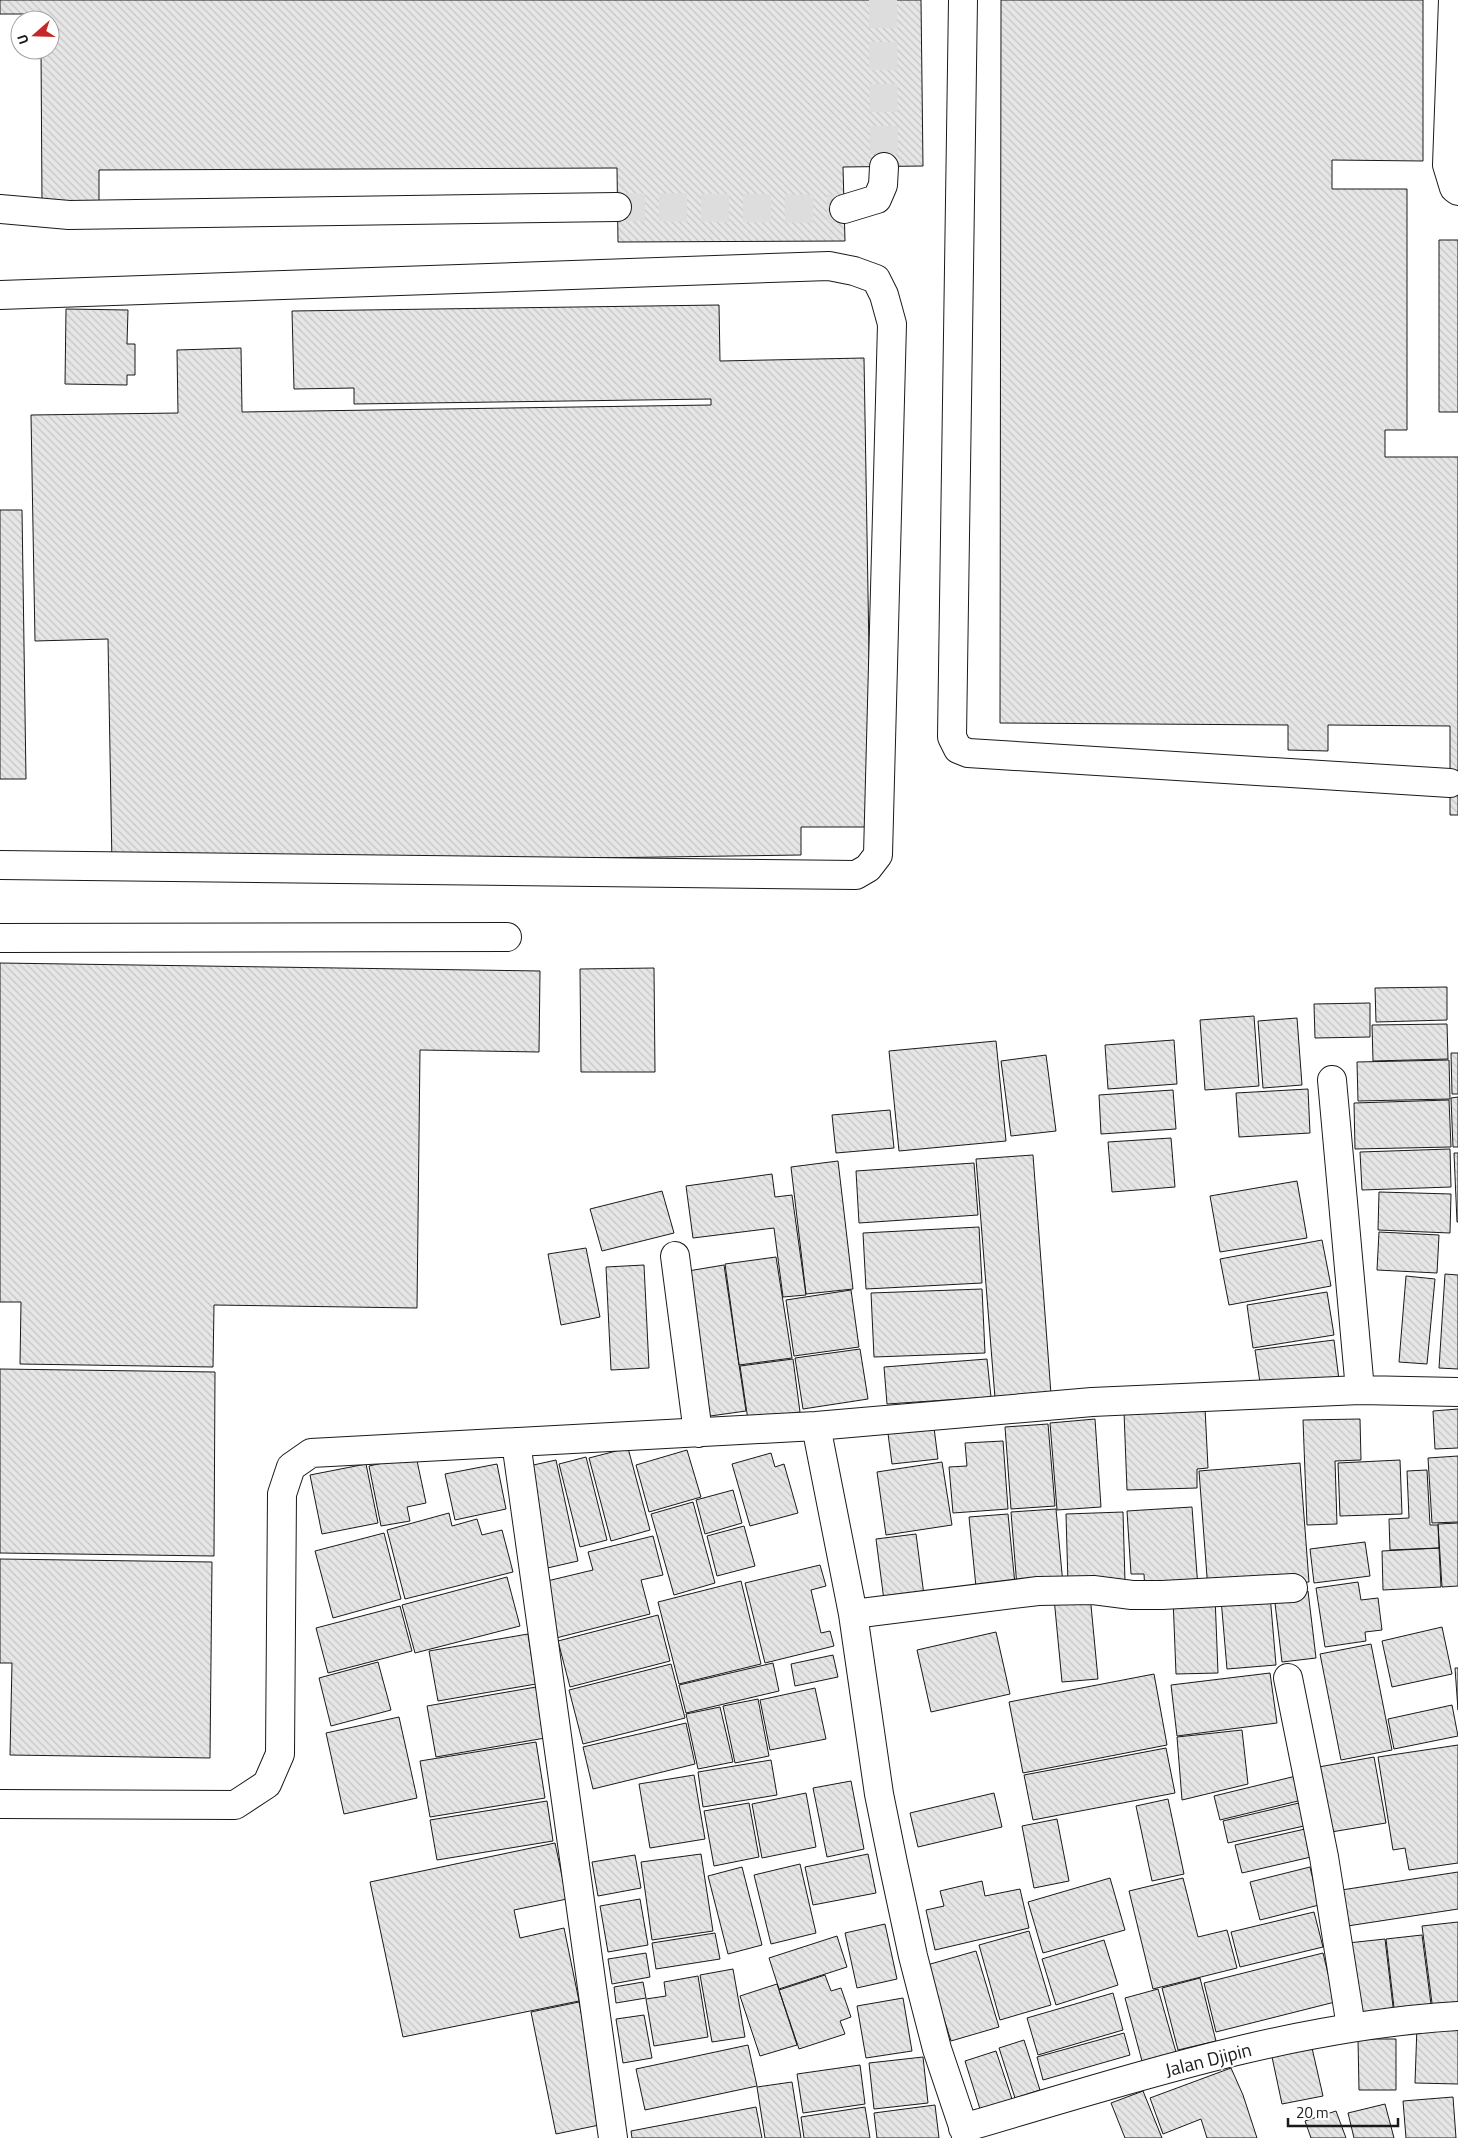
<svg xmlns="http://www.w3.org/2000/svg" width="1458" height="2138" font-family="'Titillium Web',sans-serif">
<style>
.building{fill:url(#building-back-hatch);stroke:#1a1a1a}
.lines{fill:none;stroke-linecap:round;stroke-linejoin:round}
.minor-tunnel{stroke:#ddd;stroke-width:28;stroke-dasharray:28 14;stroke-linecap:butt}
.minor-casing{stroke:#1a1a1a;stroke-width:30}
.minor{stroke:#fff;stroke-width:28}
.labels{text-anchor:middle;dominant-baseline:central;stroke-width:4;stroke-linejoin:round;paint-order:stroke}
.street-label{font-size:19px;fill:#1a1a1a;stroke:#fff}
</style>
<defs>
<pattern id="building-back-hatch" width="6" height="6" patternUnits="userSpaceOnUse" patternTransform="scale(1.25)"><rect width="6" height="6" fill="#e6e6e6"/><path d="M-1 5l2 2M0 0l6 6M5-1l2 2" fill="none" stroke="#c5c5c5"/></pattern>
</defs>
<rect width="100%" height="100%" fill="#fff"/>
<path class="building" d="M0,0H921L923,166L843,167L845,241L618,242L617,168L99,170V202L42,203L41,50H50V20H40V14H0Z
M1001,0H1423V161L1332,160V189H1407V430H1385V457H1458V815H1450V726L1328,725V751L1288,750V725L1000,723Z
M1439,240H1458V412H1439Z
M719,305L720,361L864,358L872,827H801V855L112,865L108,639L35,641L31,415L178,413L177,350L241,348L242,412L711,405V399L354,404V388L294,389L292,311Z
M66,309L128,310L127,344H135V375H127V385L65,384Z
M0,510H22L26,779H0Z
M0,963L540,971L539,1052L420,1050L417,1308L214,1305L213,1367L20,1364L21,1302H0Z
M654,968L655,1072H581L580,969Z
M1447,987V1020L1376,1022L1375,988Z
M1370,1003V1037L1315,1038L1314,1004Z
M1254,1016L1259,1086L1205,1090L1200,1020Z
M1297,1018L1302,1085L1263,1088L1258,1021Z
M1447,1024L1448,1059L1373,1061L1372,1025Z
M1174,1040L1177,1084L1108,1089L1105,1045Z
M996,1041L1006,1141L899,1151L889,1051Z
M1451,1053H1458V1094H1452Z
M1046,1055L1056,1131L1011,1136L1001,1061Z
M1449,1060L1450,1099L1358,1101L1357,1062Z
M1308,1089L1310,1133L1239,1137L1236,1093Z
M1173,1090L1176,1129L1101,1134L1099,1095Z
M1458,1097V1147H1453L1451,1098Z
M1449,1100L1451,1147L1355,1149L1354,1103Z
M890,1110L894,1148L836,1153L832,1115Z
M1171,1138L1175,1187L1112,1192L1108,1142Z
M1450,1149L1451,1187L1362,1190L1360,1152Z
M1454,1153H1458V1222H1457Z
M1033,1155L1051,1394L995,1398L976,1159Z
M838,1161L853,1289L806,1294L791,1167Z
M974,1163L978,1215L859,1223L856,1171Z
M772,1174L775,1197L792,1195L806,1295L783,1297L774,1228L693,1238L686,1186Z
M1297,1181L1307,1238L1220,1252L1210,1196Z
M662,1191L674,1233L602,1251L590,1209Z
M1379,1192L1451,1194L1450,1233L1378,1230Z
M979,1227L982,1283L866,1289L863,1233Z
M1379,1232L1439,1235L1437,1273L1377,1270Z
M1322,1240L1331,1286L1229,1305L1220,1259Z
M586,1248L600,1317L561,1325L548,1254Z
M776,1257L792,1358L739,1365L725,1264Z
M644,1265L649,1368L611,1370L606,1267Z
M724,1265L746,1411L703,1417L682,1272Z
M1445,1274L1458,1275V1369L1439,1368Z
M1406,1276L1435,1279L1427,1364L1399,1362Z
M982,1289L985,1353L874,1357L871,1293Z
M851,1290L859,1347L794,1356L786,1300Z
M1327,1292L1334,1335L1253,1348L1247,1305Z
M1334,1340L1339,1380L1261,1389L1255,1350Z
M860,1349L868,1399L803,1409L795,1358Z
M793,1359L800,1412L748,1420L740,1366Z
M987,1359L991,1397L887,1404L884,1367Z
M0,1369L215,1372L214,1556L0,1553Z
M1205,1408L1208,1468L1197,1469V1488L1127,1490L1124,1412Z
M1458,1409V1448L1435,1449L1433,1411Z
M1095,1419L1101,1507L1057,1510L1050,1423Z
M1360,1419L1361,1460L1335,1461L1337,1524L1307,1525L1303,1420Z
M933,1420L938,1459L892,1464L887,1426Z
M1048,1424L1055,1506L1011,1509L1005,1427Z
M1003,1441L1008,1509L953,1513L949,1467L967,1466L965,1443Z
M628,1448L650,1530L611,1541L589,1458Z
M687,1450L701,1497L649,1512L636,1465Z
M771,1453L775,1467L784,1464L798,1513L750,1526L732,1464Z
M416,1456L426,1503L407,1507L410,1521L381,1526L369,1466Z
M1458,1456V1522L1432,1523L1428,1458Z
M586,1457L607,1540L580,1547L559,1464Z
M556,1460L578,1561L543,1569L520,1468Z
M1400,1460L1402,1514L1340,1516L1338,1463Z
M942,1462L952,1525L886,1535L877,1472Z
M1300,1463L1309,1582L1208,1590L1199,1471Z
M366,1464L378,1523L322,1534L310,1475Z
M497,1464L506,1509L455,1520L445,1474Z
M1427,1470L1430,1525H1438L1439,1548L1390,1550L1389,1519L1409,1518L1407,1471Z
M733,1490L742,1523L705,1534L696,1500Z
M693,1502L715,1583L674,1595L651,1514Z
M1192,1507L1198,1588L1145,1592L1144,1574H1131L1127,1511Z
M1056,1509L1063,1584L1017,1587L1011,1512Z
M1123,1512L1125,1582L1068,1584L1066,1514Z
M449,1513L452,1526L477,1519L482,1535L502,1530L513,1572L405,1599L387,1530Z
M1008,1514L1015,1584L976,1587L969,1517Z
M1458,1523V1586L1442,1587L1438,1524Z
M744,1526L755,1566L717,1576L707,1536Z
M384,1533L401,1599L333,1618L315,1551Z
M916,1534L925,1603L885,1608L876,1539Z
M653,1536L663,1575L641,1580L650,1614L556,1638L543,1582L593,1570L588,1552Z
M1365,1542L1370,1576L1314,1583L1310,1549Z
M1439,1548L1441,1587L1383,1590L1382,1551Z
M0,1559L212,1562L210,1758L10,1755L12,1663H0Z
M820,1565L826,1586L811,1590L821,1633L830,1631L834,1646L765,1663L745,1583Z
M507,1577L520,1626L415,1653L402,1605Z
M741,1581L761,1664L679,1684L658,1602Z
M1358,1582L1361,1600L1378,1598L1382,1630L1365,1632L1366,1641L1325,1647L1316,1588Z
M1308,1591L1316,1658L1282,1662L1274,1595Z
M1090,1595L1098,1679L1062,1682L1054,1598Z
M1270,1595L1276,1665L1227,1669L1221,1599Z
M1215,1596L1218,1673L1176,1674L1173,1598Z
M400,1606L412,1651L328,1673L316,1628Z
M658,1615L670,1661L570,1687L558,1641Z
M1442,1627L1452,1674L1392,1687L1382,1641Z
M996,1632L1010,1694L931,1712L917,1650Z
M528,1634L536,1684L438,1701L429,1651Z
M1371,1644L1392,1750L1341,1760L1320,1654Z
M833,1655L838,1677L795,1686L791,1664Z
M378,1662L391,1710L331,1726L319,1678Z
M773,1663L779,1691L686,1713L679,1685Z
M671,1664L685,1718L583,1744L569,1690Z
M1455,1668H1458V1710Z
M1270,1673L1277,1723L1177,1736L1171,1685Z
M1154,1674L1167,1745L1023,1773L1009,1702Z
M536,1687L545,1738L436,1757L427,1706Z
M815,1688L826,1739L770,1750L760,1700Z
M758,1699L769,1756L735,1763L723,1706Z
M1452,1705L1458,1736L1394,1749L1388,1719Z
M720,1707L733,1762L698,1769L686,1714Z
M399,1717L417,1798L344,1814L326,1733Z
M686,1723L695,1764L593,1789L583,1747Z
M1242,1730L1248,1784L1182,1800L1177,1737Z
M536,1742L545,1798L430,1817L420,1761Z
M1458,1745V1863L1409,1870L1405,1848L1393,1850L1378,1757Z
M1166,1748L1175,1793L1033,1820L1024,1775Z
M1374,1757L1386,1823L1325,1833L1313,1768Z
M771,1760L777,1795L703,1807L698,1772Z
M694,1775L705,1839L650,1848L639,1784Z
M1296,1776L1302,1800L1220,1820L1214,1796Z
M851,1781L864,1849L827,1857L813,1788Z
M806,1793L816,1847L762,1858L752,1804Z
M994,1793L1002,1827L918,1847L910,1813Z
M1168,1799L1184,1874L1152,1881L1136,1806Z
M547,1801L553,1841L437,1860L430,1820Z
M749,1803L759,1857L714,1866L704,1811Z
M1299,1803L1304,1826L1228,1843L1223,1821Z
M1057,1819L1069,1881L1034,1888L1022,1826Z
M1305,1829L1311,1857L1242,1873L1235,1845Z
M555,1843L567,1899L514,1910L520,1938L564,1928L579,2001L403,2037L370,1882Z
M701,1854L713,1931L652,1940L641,1862Z
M868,1854L876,1893L813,1905L805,1867Z
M635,1855L641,1888L598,1896L592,1862Z
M800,1864L816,1933L771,1944L754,1875Z
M742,1867L762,1945L728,1954L708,1876Z
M1310,1867L1319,1905L1260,1920L1250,1882Z
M1458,1872V1909L1341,1927L1335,1891Z
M1110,1878L1125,1930L1043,1953L1028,1902Z
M1183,1878L1198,1937L1227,1930L1237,1968L1153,1989L1129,1891Z
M982,1881L985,1896L1020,1889L1029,1928L935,1950L926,1910L944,1906L940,1891Z
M640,1899L648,1945L608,1952L600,1906Z
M1314,1912L1323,1947L1240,1967L1231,1932Z
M1458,1922V2008L1433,2011L1422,1926Z
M885,1924L897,1979L857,1988L845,1933Z
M1029,1931L1051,2005L1000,2020L979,1945Z
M715,1933L720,1959L656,1969L652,1943Z
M1422,1935L1432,2012L1395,2016L1386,1939Z
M837,1936L847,1967L779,1989L769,1958Z
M1385,1939L1394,2015L1357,2020L1348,1943Z
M1104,1940L1118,1985L1056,2005L1042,1959Z
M976,1951L999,2027L951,2041L927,1965Z
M646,1953L650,1977L612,1984L608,1959Z
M1323,1953L1335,2002L1216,2032L1204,1983Z
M733,1969L745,2037L712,2042L700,1975Z
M825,1975L831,1991L841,1988L851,2017L840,2021L845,2034L799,2049L779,1990Z
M698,1976L708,2037L654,2046L646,1999L666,1996L664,1982Z
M1200,1978L1216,2041L1178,2050L1162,1988Z
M643,1982L646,1998L616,2003L614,1987Z
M777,1984L797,2045L760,2056L740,1996Z
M1158,1989L1176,2052L1142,2061L1125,1998Z
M1113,1993L1123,2030L1038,2055L1027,2018Z
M903,1998L912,2051L866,2058L857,2006Z
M579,2002L604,2124L556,2134L531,2012Z
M644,2015L652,2058L623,2063L616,2019Z
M1417,2026L1458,2028V2084L1415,2083Z
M1124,2033L1130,2055L1043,2080L1037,2057Z
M1358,2039H1396V2090H1359Z
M1024,2040L1040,2090L1015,2098L999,2048Z
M748,2045L757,2086L645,2110L636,2069Z
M1312,2048L1323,2096L1282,2104L1272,2057Z
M996,2051L1012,2099L980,2109L965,2061Z
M923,2057L928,2103L874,2109L869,2063Z
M860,2065L865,2104L803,2113L797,2074Z
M1231,2068L1243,2095L1257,2138H1207L1201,2119L1163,2134L1150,2098Z
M792,2082L801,2138H765L757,2087Z
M1143,2091L1162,2138H1125L1111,2103Z
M1453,2097L1456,2138H1406L1403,2101Z
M1385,2104L1394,2138H1354L1348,2113Z
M935,2105L939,2138H877L874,2113Z
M756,2107L762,2138H632L631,2131Z
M865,2107L870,2138H804L801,2117Z
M1336,2111L1346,2138H1311L1305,2121Z"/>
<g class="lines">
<path class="minor-tunnel" d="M883,0L884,167
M617,207L844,209"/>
<g class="minor-casing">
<path id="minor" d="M963,0L952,737L958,749L968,753L1450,783
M1453,0L1447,165L1454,188L1458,191
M0,209L69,215L617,207
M844,209L877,199L883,185L884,167
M0,295L829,266L854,271L876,279L884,295L892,324L878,855L868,868L856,875L0,865
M0,938L507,937
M1332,1080L1360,1390
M675,1256L698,1433
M816,1426L853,1614L879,1794L893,1863L913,1956L937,2049L967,2138
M516,1442L613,2138
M853,1614L1038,1591L1093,1590L1132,1595H1162L1293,1588
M1288,1678L1324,1857L1351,2027
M0,1804L235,1805L267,1784L280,1754L282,1494L291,1467L311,1453L816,1426L1092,1402L1360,1390L1458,1392
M963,2128C1125,2081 1288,2026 1458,2016"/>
</g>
<use href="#minor" class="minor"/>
</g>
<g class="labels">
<g class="street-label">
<text transform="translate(1208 2059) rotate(-14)">Jalan Djipin</text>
</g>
</g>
<g transform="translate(35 35) rotate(250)"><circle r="24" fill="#ffffff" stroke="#a3a3a3"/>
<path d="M0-4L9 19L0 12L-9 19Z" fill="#c62828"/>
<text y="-8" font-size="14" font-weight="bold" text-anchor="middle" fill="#1a1a1a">U</text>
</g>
<path d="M1288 2118v8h110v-8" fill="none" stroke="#1a1a1a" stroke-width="2.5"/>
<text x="1296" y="2118" font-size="15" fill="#1a1a1a" stroke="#ffffff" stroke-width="4" paint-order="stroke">20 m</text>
</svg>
